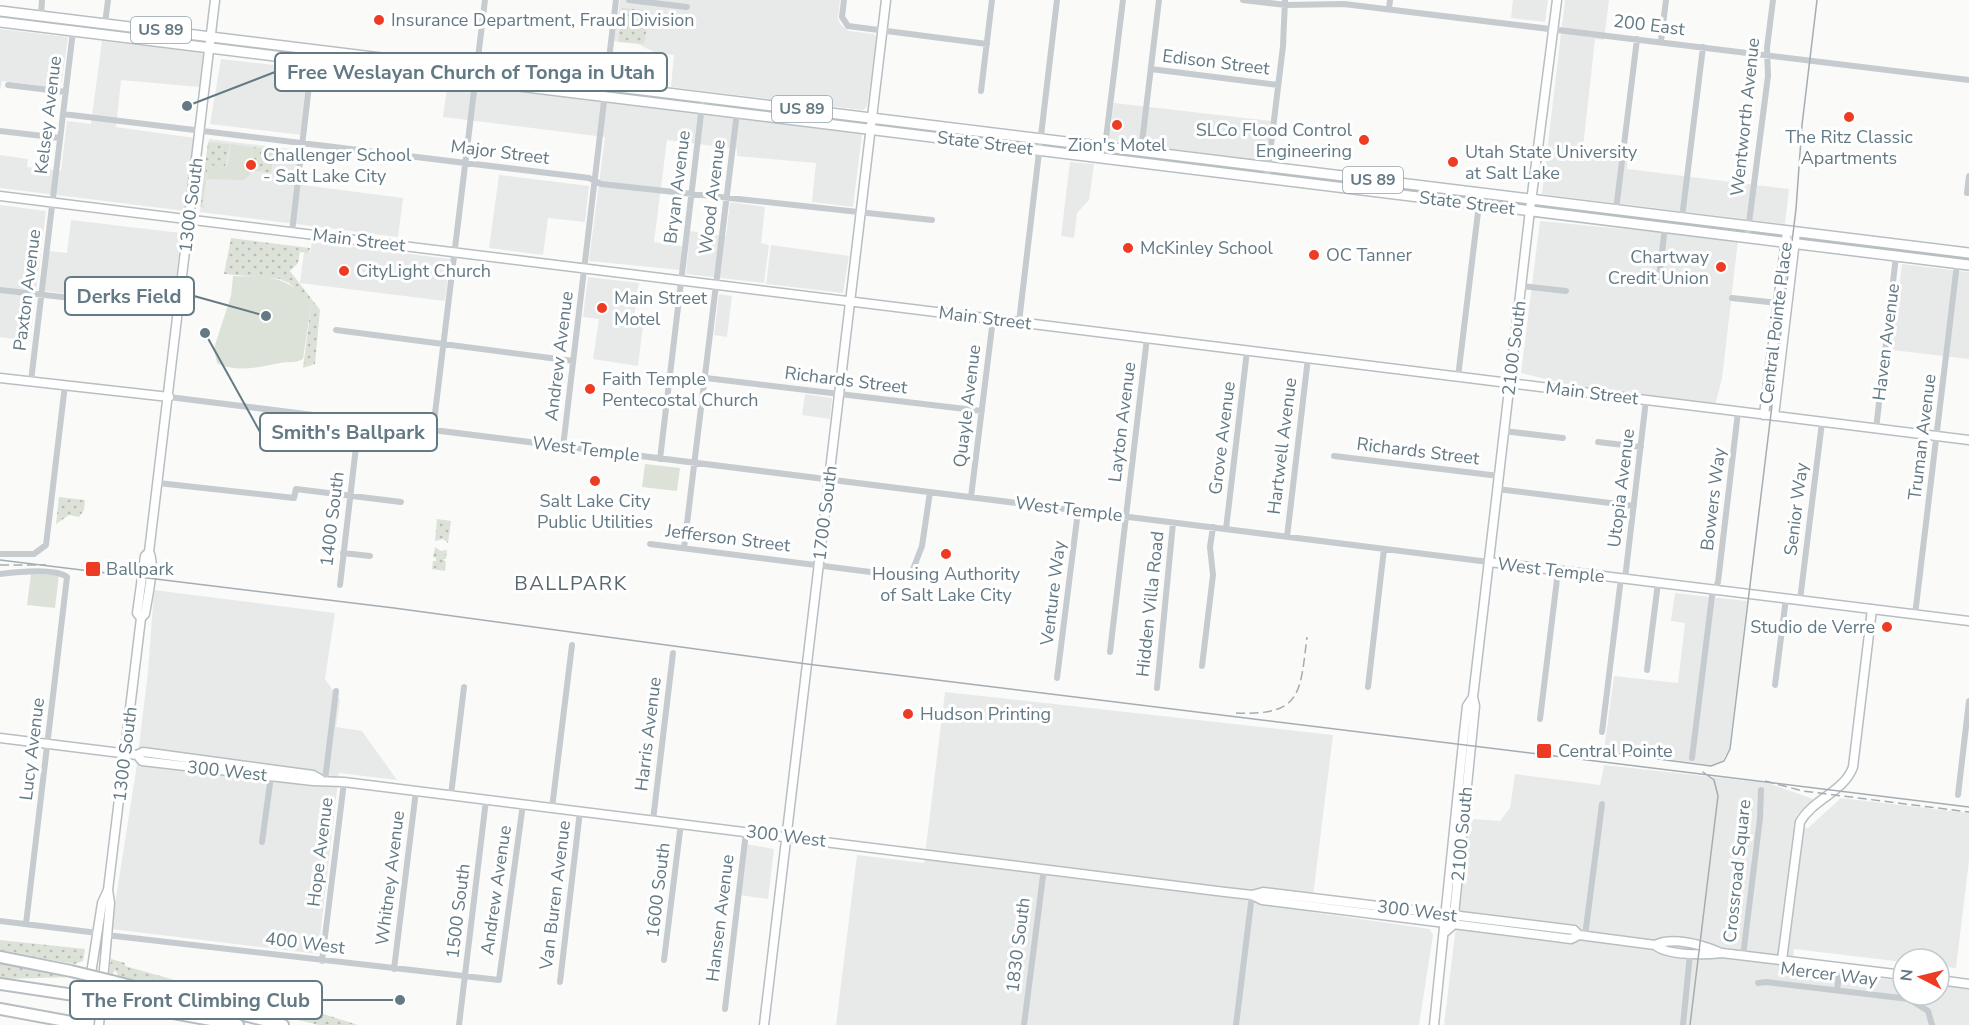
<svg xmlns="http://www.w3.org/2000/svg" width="1969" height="1025" font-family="'Nunito Sans',sans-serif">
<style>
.built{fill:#e8eae9}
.grass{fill:url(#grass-dots)}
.green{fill:#dde2d8}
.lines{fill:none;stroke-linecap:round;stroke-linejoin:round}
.secondary-casing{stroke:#b7bfc2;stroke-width:11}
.primary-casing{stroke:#b8bfc2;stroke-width:12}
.highway-casing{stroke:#b8bdc0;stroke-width:14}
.street{stroke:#c5cbce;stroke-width:6}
.secondary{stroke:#fff;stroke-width:8}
.primary{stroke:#fff;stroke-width:9}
.highway{stroke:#fff;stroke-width:10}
.tram{stroke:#a4adb2;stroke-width:1.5}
.rail{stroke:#a4adb2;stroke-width:1.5;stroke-dasharray:9 4.5;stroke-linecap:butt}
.highway-bridge-casing{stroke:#b8bdc0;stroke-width:14;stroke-linecap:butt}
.highway-bridge{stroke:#fff;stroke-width:10}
.poi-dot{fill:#ed3b24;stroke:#fff;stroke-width:2}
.labels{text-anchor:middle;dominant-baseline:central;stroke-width:6;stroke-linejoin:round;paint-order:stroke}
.shield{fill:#fff;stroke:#92a2a9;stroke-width:1.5}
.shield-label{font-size:16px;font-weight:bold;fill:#637a84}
.poi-label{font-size:18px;fill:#637a84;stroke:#fff;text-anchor:start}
.street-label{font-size:18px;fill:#637a84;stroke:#fff}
.neighbourhood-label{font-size:20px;letter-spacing:1.5px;fill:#56676f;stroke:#fff}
.leader{fill:none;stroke:#637a84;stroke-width:2}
.callout-dot{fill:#637a84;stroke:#fff;stroke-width:2}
.callout{fill:#fff;stroke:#637a84;stroke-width:2}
.callout-label{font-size:20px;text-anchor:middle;font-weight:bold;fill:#637a84}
</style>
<defs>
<pattern id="grass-dots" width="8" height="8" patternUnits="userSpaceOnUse" patternTransform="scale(1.5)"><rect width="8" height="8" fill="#dde2d8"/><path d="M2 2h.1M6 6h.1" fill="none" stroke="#b7bcb5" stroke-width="1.8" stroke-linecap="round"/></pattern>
</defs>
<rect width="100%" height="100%" fill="#fafaf8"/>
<path class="built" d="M620,0H840L838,19L841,25L849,31L874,34L877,38L867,107L863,110L671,87L674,55L656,53L638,44L614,41Z
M1513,0H1548L1545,22L1511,18Z
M1565,0H1609L1604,40L1595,39L1583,147L1628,153L1627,169L1789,189L1785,224L1542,194Z
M0,29L68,37L61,86L56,88L2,81L0,91Z
M102,41L204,53L200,87L121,80L116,127L194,138L185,211L0,188V155L28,159L27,167L61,171L67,121L91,124Z
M221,59L309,69L302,135L210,124Z
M448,82L862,134L853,207L812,202L816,163L737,156V149L667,140L654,242L682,246L680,270L589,261L605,137L443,117Z
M1114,103L1271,121L1266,161L1109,141Z
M209,139L299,150L295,184L403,198L398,237L200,212Z
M1070,162L1094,164L1089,200L1077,213L1074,238L1061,236Z
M499,175L589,186L585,222L548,218L543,255L489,248Z
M730,202L765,207L761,243L769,245L764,283L686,274L690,231L726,236Z
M0,205L46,211L30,341L0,337Z
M71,220L181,233L173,306L45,291L49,251L67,253Z
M1540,221L1738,240L1722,379L1715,405L1566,384L1521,373Z
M312,242L450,259L445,301L300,283L304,252L310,253Z
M771,245L849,256L843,293L766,284Z
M1902,264L1969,272V359L1892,350Z
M588,277L639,283L633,323L643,325L638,366L593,359L599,319L583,317Z
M719,294L732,296L727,337L714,335Z
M805,394L832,398L830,419L802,415Z
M154,590L335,613L325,679L340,700L336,727L362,731L397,780L339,773L318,954L111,929L136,771L148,672Z
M1675,593L1747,601L1729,750L1722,761L1711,765L1604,750L1614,676L1678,683L1685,623L1671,621Z
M945,692L1333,735L1311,912L1430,929L1433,935L1419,1025H836L857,855L924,863Z
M1604,765L1768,783L1813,799L1797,815L1793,827L1808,828L1841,798L1969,813V860L1956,968L1939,966V959H1903V962L1794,949L1793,968L1903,981V995H1939V985L1969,988V1025H1444L1468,828L1474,819L1500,821L1510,808L1515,774L1600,785Z
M746,844L774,849L768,899L740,895Z"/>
<path class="grass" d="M622,8L645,10L643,25L647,26L644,44L618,42Z
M208,142L230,144L225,167L208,165L203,205L205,208L200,207Z
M252,147L274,150L271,173L251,170Z
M231,238L310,248L309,253L300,252L298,263L290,271L320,310L315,364L303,368L311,306L289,283L280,279L224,274Z
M59,497L85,500L84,510L79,517L69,515L56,524Z
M437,519L451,521L448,543L443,539L435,541Z
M435,547L441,551L447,550L446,559H443L446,562L445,571L432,569L433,561H436V558L433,557Z
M0,940L85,949L83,961L75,964L0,951Z
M111,959L125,963V966L270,1007L272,1004L307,1013L308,1009L358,1025H319L120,978L115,970L112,975L109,974Z
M0,961L75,977L0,979Z"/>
<path class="green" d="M231,144L252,147L250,175L244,180L207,179L208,165L227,167Z
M233,276C270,277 287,274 311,306L303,359C294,364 289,361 280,363C261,367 236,373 217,363L214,348L231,296Z
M645,464L680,468L677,491L642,487Z
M31,574L59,575L55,608L27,605Z"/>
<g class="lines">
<g class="secondary-casing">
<path id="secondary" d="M0,196L1969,440
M0,378L169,397
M1764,415L1787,231
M1774,416L1796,232
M1489,562L1969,621
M141,618L137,613L145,556L149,552
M0,738L137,755L143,752L313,775L320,779
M137,755L142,761L313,781L344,782L1225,892L1252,895L1263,892L1574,930L1579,935L1655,945C1667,956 1706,955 1722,953L1903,975
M1252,895L1262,900L1571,939L1579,935
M1445,932L1453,925L1454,915L1475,706L1473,697L1530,210L1557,0
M1655,945C1672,936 1702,945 1719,952
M1782,960L1800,822C1813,799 1844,792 1853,767L1872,609
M1939,980L1969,984
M83,1025L102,903L108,890
M99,1025L110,903L108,890L141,618L145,614C147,600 156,563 149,552L215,0
M764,1025L886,0
M1434,1025L1464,733L1467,706L1473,697"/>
</g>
<g class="primary-casing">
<path id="primary" d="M0,11L1969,253
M0,22L1969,265"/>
</g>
<g class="highway-casing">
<path id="highway" d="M0,957L71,971
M112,981L283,1025
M0,984L81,996L238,1025
M0,1009L71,1022"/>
</g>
<path class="street" d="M629,0L687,7
M844,0L842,17L848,26L987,44
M1243,0L1286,5L1344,4L1969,80
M1389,9L1390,0
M41,16L42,0
M105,24L108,0
M1661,41L1666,0
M1151,69L1278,85
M8,85L66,92
M981,91L992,0
M63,114L589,178L601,184L932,220
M0,131L60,138
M1105,147L1123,0
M1141,151L1159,0
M1267,178L1283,46L1285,0
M1967,193L1969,176
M1616,210L1637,39
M1682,218L1703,47
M292,232L312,60
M1747,238L1768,76L1767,48L1773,0
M1659,277L1665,227
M1521,286L1566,291
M0,290L178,310
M1732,298L1778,303
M1019,322L1057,0
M336,330L573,361
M1458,377L1479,204
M706,378L982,411
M31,381L73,31
M169,397L1489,562
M1876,429L1896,256
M433,430L485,0
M1504,431L1563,438
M1598,442L1641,447
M563,447L616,0
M1334,456L1499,476
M660,459L702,105
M158,483L294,498L296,489L401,502
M1497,489L1634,506
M971,497L993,319
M1226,529L1247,351
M1287,537L1308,358
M650,544L910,577L922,546L930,492
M684,548L737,112
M343,553L370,556
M0,554H34L46,545L65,385
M0,574C16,572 55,568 67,577L26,924
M1625,579L1646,400
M340,585L359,421
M1800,600L1822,422
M1915,615L1957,264
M1110,652L1147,338
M1202,666L1213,575L1210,547L1213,527
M1647,670L1658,583
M1057,678L1078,511
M1775,685L1786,598
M1368,687L1384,549
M1157,688L1173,523
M1540,719L1558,571
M1602,732L1621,578
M1692,758L1712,596L1718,582L1738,412
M325,780L336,691
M451,795L464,687
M1958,795L1969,701
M552,808L572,645
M653,820L673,653
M262,842L271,776
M0,921L98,933
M106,935L499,980L523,804
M1585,936L1602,804
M1743,956L1760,818L1761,790
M664,960L681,823
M322,961L344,782
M394,969L416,791
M560,982L580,811
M1758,983L1766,982L1909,999L1928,1011L1932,1025
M1837,990L1840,967
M725,1009L746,832
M459,1025L486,800
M1024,1025L1044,868
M1236,1025L1252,895
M1683,1025L1690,954"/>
<use href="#secondary" class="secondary"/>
<use href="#primary" class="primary"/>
<use href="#highway" class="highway"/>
<path class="tram" d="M0,560L394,608L807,664L1969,807
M1606,752L1711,766L1724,761L1730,749L1796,209L1802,125L1817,0
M1690,1025L1718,796L1714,780L1703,772"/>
<path class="rail" d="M0,565H46
M1236,713C1302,716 1300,693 1307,637
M1765,781L1803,791L1969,812"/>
<g class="highway-bridge-casing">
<path id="highway-bridge" d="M71,971L112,981
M71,1022L88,1025"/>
</g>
<use href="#highway-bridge" class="highway-bridge"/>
</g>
<g class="poi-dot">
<circle cx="379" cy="20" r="6"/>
<circle cx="1849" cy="117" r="6"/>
<circle cx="1117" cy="125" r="6"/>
<circle cx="1364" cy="140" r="6"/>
<circle cx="1453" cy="162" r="6"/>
<circle cx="251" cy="165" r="6"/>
<circle cx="1128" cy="248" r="6"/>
<circle cx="1314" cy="255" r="6"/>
<circle cx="1721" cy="267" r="6"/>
<circle cx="344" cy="271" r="6"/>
<circle cx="602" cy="308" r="6"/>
<circle cx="590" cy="389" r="6"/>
<circle cx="595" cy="481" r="6"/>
<circle cx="946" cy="554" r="6"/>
<rect x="85" y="561" width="16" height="16" rx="3"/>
<circle cx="1887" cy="627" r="6"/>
<circle cx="908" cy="714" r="6"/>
<rect x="1536" y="743" width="16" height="16" rx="3"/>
</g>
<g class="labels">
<g class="shield">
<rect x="131" y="17" width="60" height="26" rx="4.5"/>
<rect x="772" y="96" width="60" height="26" rx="4.5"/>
<rect x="1343" y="167" width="60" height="26" rx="4.5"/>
</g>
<g class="shield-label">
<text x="161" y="30">US 89</text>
<text x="802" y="109">US 89</text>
<text x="1373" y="180">US 89</text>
</g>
<g class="poi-label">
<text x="391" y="20">Insurance Department, Fraud Division</text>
<text x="1352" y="130" text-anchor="end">SLCo Flood Control<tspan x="1352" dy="21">Engineering</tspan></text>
<text x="1849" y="137" text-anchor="middle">The Ritz Classic<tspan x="1849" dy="21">Apartments</tspan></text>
<text x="1117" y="145" text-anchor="middle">Zion's Motel</text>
<text x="1465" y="152">Utah State University<tspan x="1465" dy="21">at Salt Lake</tspan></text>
<text x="263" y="155">Challenger School<tspan x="263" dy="21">- Salt Lake City</tspan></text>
<text x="1140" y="248">McKinley School</text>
<text x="1326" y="255">OC Tanner</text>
<text x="1709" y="257" text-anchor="end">Chartway<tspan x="1709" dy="21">Credit Union</tspan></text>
<text x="356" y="271">CityLight Church</text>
<text x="614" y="298">Main Street<tspan x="614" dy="21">Motel</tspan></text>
<text x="602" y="379">Faith Temple<tspan x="602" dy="21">Pentecostal Church</tspan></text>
<text x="595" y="501" text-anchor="middle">Salt Lake City<tspan x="595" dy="21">Public Utilities</tspan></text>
<text x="106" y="569">Ballpark</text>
<text x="946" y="574" text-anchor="middle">Housing Authority<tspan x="946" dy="21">of Salt Lake City</tspan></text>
<text x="1875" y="627" text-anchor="end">Studio de Verre</text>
<text x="920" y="714">Hudson Printing</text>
<text x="1558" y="751">Central Pointe</text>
</g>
<g class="street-label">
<text transform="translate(1649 25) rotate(7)">200 East</text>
<text transform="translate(1216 62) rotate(7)">Edison Street</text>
<text transform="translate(48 115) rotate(-83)">Kelsey Avenue</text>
<text transform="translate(1745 117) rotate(-84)">Wentworth Avenue</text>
<text transform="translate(985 143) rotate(7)">State Street</text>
<text transform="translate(500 152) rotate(7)">Major Street</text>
<text transform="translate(677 187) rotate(-83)">Bryan Avenue</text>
<text transform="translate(712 197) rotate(-83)">Wood Avenue</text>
<text transform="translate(1467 203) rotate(7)">State Street</text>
<text transform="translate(191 205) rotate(-83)">1300 South</text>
<text transform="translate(359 240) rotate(7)">Main Street</text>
<text transform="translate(27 290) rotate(-83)">Paxton Avenue</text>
<text transform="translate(985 318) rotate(7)">Main Street</text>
<text transform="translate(1776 323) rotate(-83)">Central Pointe Place</text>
<text transform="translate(1886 342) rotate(-83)">Haven Avenue</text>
<text transform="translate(1514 348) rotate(-83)">2100 South</text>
<text transform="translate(559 356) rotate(-83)">Andrew Avenue</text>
<text transform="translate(846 380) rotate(7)">Richards Street</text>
<text transform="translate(1592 393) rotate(7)">Main Street</text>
<text transform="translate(967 406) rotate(-83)">Quayle Avenue</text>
<text transform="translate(1122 422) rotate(-83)">Layton Avenue</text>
<text transform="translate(1922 437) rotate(-83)">Truman Avenue</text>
<text transform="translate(1222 438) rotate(-83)">Grove Avenue</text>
<text transform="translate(1282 446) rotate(-83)">Hartwell Avenue</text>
<text transform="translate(586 449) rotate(7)">West Temple</text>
<text transform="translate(1418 451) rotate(7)">Richards Street</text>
<text transform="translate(1621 488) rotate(-83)">Utopia Avenue</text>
<text transform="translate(1713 499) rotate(-83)">Bowers Way</text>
<text transform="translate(1069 509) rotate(7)">West Temple</text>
<text transform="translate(1796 509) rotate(-83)">Senior Way</text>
<text transform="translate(825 513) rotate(-83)">1700 South</text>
<text transform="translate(332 519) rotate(-83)">1400 South</text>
<text transform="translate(728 538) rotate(7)">Jefferson Street</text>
<text transform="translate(1551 570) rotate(7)">West Temple</text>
<text transform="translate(1053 593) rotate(-83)">Venture Way</text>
<text transform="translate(1150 604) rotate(-84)">Hidden Villa Road</text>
<text transform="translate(648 734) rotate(-83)">Harris Avenue</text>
<text transform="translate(32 749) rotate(-83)">Lucy Avenue</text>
<text transform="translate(125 754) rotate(-83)">1300 South</text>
<text transform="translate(227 771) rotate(6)">300 West</text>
<text transform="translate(1462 834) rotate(-85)">2100 South</text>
<text transform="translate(786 836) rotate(7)">300 West</text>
<text transform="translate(320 852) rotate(-83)">Hope Avenue</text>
<text transform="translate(1737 871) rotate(-84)">Crossroad Square</text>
<text transform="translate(390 878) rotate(-83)">Whitney Avenue</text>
<text transform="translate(496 890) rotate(-82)">Andrew Avenue</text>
<text transform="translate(658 890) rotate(-83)">1600 South</text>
<text transform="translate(555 895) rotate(-83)">Van Buren Avenue</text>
<text transform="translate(458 911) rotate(-83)">1500 South</text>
<text transform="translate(1417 911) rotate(7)">300 West</text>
<text transform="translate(720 918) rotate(-83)">Hansen Avenue</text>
<text transform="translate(305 943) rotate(7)">400 West</text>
<text transform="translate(1018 945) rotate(-83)">1830 South</text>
<text transform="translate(1829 974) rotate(7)">Mercer Way</text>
</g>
<g class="neighbourhood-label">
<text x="571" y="583">BALLPARK</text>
</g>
</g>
<path class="leader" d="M187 106L275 72M266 316L194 296M205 333L260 432M400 1000L322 1000"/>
<g class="callout-dot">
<circle cx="187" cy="106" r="6"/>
<circle cx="266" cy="316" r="6"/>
<circle cx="205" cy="333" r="6"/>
<circle cx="400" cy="1000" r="6"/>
</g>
<g class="callout">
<rect x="275" y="53" width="392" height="38" rx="6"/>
<rect x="65" y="277" width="129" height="38" rx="6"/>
<rect x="260" y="413" width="177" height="38" rx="6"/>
<rect x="70" y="981" width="252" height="38" rx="6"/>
</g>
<g class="callout-label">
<text x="471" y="79">Free Weslayan Church of Tonga in Utah</text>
<text x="129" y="303">Derks Field</text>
<text x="348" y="439">Smith's Ballpark</text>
<text x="196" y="1007">The Front Climbing Club</text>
</g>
<g transform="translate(1921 977) rotate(277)"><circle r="28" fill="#ffffff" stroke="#c1cace" stroke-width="1.5"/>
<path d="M0-4.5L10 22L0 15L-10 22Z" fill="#ed3b24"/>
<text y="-9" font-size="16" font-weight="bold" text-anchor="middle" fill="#637a84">N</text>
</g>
</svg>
